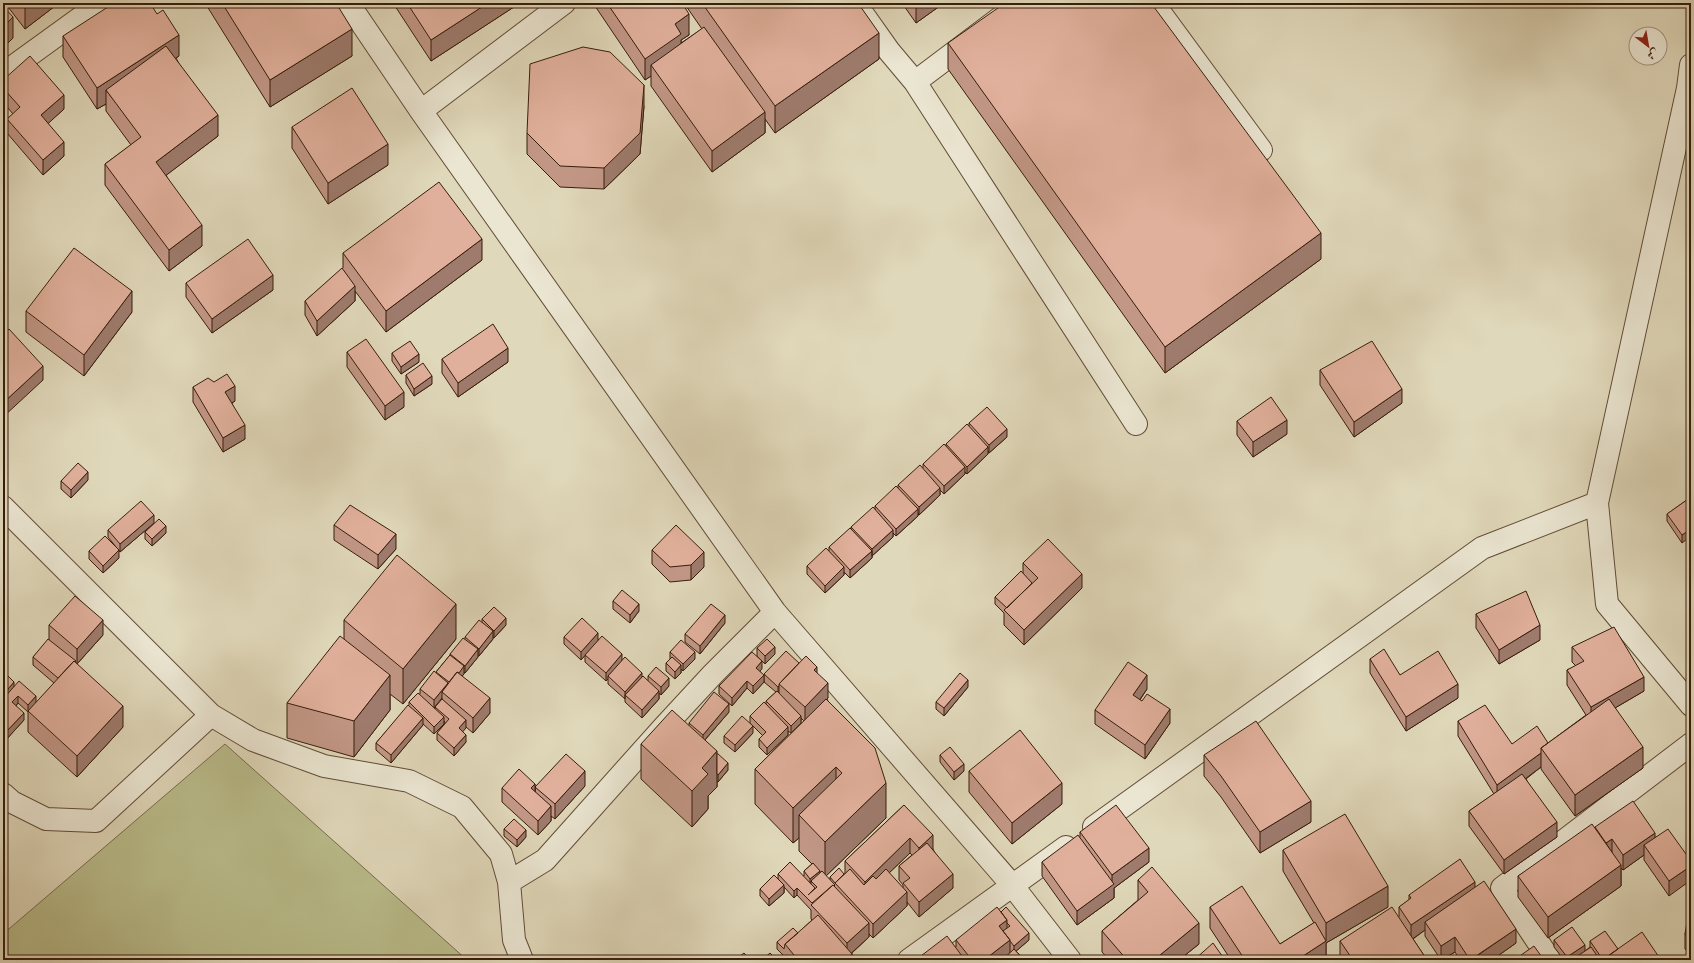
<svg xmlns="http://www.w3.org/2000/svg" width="1694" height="963" font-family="'Libre Bodoni',Amiri,serif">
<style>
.green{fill:#babc8b;stroke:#786c4b}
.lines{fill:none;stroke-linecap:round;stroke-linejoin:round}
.minor-casing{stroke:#614c37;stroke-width:24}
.minor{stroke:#ebe6d2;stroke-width:22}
.wall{fill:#c29786;stroke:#371d0b;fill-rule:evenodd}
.shaded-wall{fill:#9e7b6d;stroke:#371d0b}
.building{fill:#e1b09c;stroke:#371d0b}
</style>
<rect width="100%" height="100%" fill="#e0d8ba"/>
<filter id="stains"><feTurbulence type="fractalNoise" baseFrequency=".005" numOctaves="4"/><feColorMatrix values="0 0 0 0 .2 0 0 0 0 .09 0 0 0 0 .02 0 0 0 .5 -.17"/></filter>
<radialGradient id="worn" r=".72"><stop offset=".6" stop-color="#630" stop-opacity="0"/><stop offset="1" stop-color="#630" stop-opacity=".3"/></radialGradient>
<path class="green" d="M225,744L467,960H3V934Z"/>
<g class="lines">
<g class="minor-casing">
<path id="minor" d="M348,3L421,111L775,612L1012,885L1070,960
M855,3L889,51L915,82L1136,424
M1153,3L1261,150
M1691,65L1688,88L1597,503L1607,604L1691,705
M3,74L101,3
M915,82L1020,3
M421,111L564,3
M3,507L211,715L96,821L46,819L12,802L3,794
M211,715L253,740L324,766L409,781L462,807L501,854L509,882L514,940L522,960
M1094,827L1482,548L1597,503
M509,882L545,860L663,728L713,674L775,612
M909,960L1066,847
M1550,960L1502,888L1691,744"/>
</g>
<use href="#minor" class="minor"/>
</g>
<path class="wall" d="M5,3H59L25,29Z
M205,3H336L352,56L270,107Z
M393,3H520L431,61Z
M593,3H682L689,35L681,40V43L702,29L684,3H858L879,59L775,133L765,119V133L712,172L651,86V76L645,80Z
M902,3H944L916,23Z
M63,36L179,56L176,58L218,136L166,175L202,246L169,271L105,185V164L131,145L106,111V104L97,109L63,57Z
M948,43L1321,259L1165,373L948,69Z
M3,80L64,109L48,123L64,156L43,175L7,133V119L13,114L3,102Z
M644,106L640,154L604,189L560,187L527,154V133Z
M292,127L388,165L328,204L292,148Z
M343,253L482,260L386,332L355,291V301L317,336L305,315V301L343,268Z
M186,283L273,290L212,333L186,297Z
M26,311L132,312L84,376L26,332Z
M347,352L404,407L385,420L347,367Z
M392,353L419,362L401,374L392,361Z
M442,359L508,362L458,397L442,373Z
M1320,370L1402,403L1354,437L1320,385Z
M406,375L432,384L414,396L406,383Z
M193,387L235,401L232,403L245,439L223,452L193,402Z
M1237,421L1287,434L1253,457L1237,435Z
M969,423L1007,437L989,453L988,451V454L967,474L965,472V474L944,494L940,490V495L919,515L918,513V516L896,536L893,533V537L872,556V558L850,578L844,572V575L825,593L807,574V566L829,551V547L851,529V527L875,510V506L898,488V485L923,468V464L946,447V444L969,426Z
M88,480L71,498L61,489V481Z
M1691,497L1682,543L1667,521V514Z
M154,523L120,552L108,537V530Z
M334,525L396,549L378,569L334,540Z
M145,532L166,533L152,546L145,539Z
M652,550L704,567L691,580L670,582L652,564Z
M89,551L119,558L103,573L89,559Z
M1023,563L1082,588L1024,645L1004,625V613L995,604V597L1023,574Z
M613,601L639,611L630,623L613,609Z
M1476,614L1540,640L1499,664L1476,628Z
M482,619L506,625L494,638L493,637V639L479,656H478V657L465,673L464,672V674L462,676L490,713L473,733L466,727V728L462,731L466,742L454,756L437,740V733L445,723L444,721V724L434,734L423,724V725L391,763L376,750V743L409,705V702L420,694V689L436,673V672L450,655V654L465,639V637L482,623ZM442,698V700L435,707V709L434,707Z
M344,620L456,639L403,704L390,694V710L354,757L287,738V703L344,639Z
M725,623L700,654L685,642V634Z
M49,625L103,635L77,664L76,663L123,727L77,777L28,732V712L18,703L16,706L24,720L4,742L3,741V682L14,686L36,703L54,683L33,665V657L49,640Z
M564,637L598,639L622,660L648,681V676L669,686L661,695L659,693V699L642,718L625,702V699L608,684V679L606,681L585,662V655L581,660L564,644Z
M1572,647L1644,691L1615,708L1643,768L1575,816L1541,769V767L1526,779L1557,837L1504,874L1469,826V811L1494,794L1458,736V721L1512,744L1548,743L1586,715L1567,685V670L1576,666L1572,662Z
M757,648L775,654L765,664L757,656Z
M670,652L695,659L683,671L681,669V673L675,679L666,671V663L670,659Z
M1370,659L1400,675L1458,698L1406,731L1370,673Z
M799,663L817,673L828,698L827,699L886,818L826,876L830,880V877L844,874H845V861L904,805L933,849L953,888L919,917L907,902V906L873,938L869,934V937L852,953V960H786L785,959V957L777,949V942L798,933L812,920L811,919V910L797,895L794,898L784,887V893L769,906L760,896V889L778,879V874L804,876V871L812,864L799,851V838L793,843L755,804V769L804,721L801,718V723L791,733L788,731V735L767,755L759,747V739L763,736L750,723V716L766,704V701L776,692L764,682V674ZM910,853L912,855L899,866V880L903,885V888L889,873Z
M762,669L760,671L764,682L753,694L747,688L732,706L719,694V686Z
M968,687L944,716L936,709V702Z
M1147,689L1140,700L1170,723L1145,759L1095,724V710Z
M729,712L705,740L717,753L728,770L718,782H717V787L708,796V809L692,827L641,779V744L689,726V723Z
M753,733L735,752L724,743V736Z
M940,755L964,771L954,780L940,762Z
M1204,755L1311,822L1260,853L1221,797L1204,776Z
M969,771L1062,804L1012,844L969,792Z
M535,784V792V787L585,786L555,819L551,816V821L538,835L502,802V788Z
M1595,828L1655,837L1691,861L1669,896L1644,860V855L1623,870L1621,868V886L1548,938L1518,897V876Z
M504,829L526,837L517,847L504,836Z
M1080,832L1149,862L1114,888V898L1077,925L1042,876V862L1080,837Z
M1283,850L1388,907L1326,943V960H1231L1210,928V907L1280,944L1314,923L1283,871Z
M1138,880L1199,944L1179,960H1109L1102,952V931L1138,900Z
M1475,888L1516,943L1492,960H1460L1455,952L1442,960H1441L1425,936V930L1413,939L1427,960H1344L1340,955V941L1399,917V907L1409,900V895Z
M1001,912L1029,940L1016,951L1024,960H917V959L956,947V940Z
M1691,914V955L1685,949V934Z
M1554,940L1585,951L1590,947V941L1661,960H1564L1554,947Z"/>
<path class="shaded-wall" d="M32,3H59L25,29V8Z
M488,3H520L431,61V40Z
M916,3H944L916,23Z
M689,14V35L681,40V55L651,65V76L645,80V59L675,24Z
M13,17V38L3,48V27Z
M352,29V56L270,107V80Z
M879,33V59L775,133V106Z
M179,35V56L113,99L106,90V104L97,109V88Z
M644,85V106L640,154L604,189V168Z
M64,95V109L41,130V115Z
M765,112V133L712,172V151Z
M218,115V136L156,183V162Z
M64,142V156L43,175V160Z
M388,144V165L328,204V183Z
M202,225V246L169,271V250Z
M1321,233V259L1165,373V347Z
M482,239V260L386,332V311Z
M273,275V290L212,333V319Z
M355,286V301L317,336V321Z
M132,291V312L84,376V355Z
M508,348V362L458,397V383Z
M419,354V362L401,374V367Z
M43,366V380L3,417V403Z
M432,376V384L414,396V389Z
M235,386V401L225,407V392Z
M1402,389V403L1354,437V422Z
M404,392V407L385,420V406Z
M1287,420V434L1253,457V442Z
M245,425V439L223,452V438Z
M1007,429V437L989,453V445Z
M988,447V454L967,474V467Z
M965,467V474L944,494V486Z
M88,472V480L71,498V490Z
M940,488V495L919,515V507Z
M918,509V516L896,536V529Z
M154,515V523L120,552V544Z
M166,526V533L152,546V539Z
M1691,529V536L1682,543V535Z
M893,530V537L872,556V549Z
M396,534V549L378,569V555Z
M119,550V558L103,573V566Z
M872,551V558L850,578V570Z
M704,552V567L691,580V565Z
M844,567V575L825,593V586Z
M1082,574V588L1024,645V630Z
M456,604V639L403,704V669Z
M639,604V611L630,623V615Z
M725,615V623L700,654V646Z
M506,618V625L494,638V631Z
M103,620V635L77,664V649Z
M1540,625V640L1499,664V650Z
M493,631V639L479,656V649Z
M598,633V641L581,660V652Z
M775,647V654L765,664V656Z
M478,649V657L465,673V666Z
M695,652V659L683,671V664Z
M622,654V662L608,676V679L606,681V673Z
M762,661V669L756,675V668Z
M681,665V673L675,679V672Z
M464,666V674L450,691V684Z
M817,667V681L814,670Z
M642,673V680L625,695V699V692Z
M390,675V710L354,757V721Z
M764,675V682L753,694V686Z
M1147,675V689L1133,709V695Z
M1644,677V691L1591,722V707Z
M669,678V686L661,695V687Z
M968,680V687L944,716V708Z
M747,681V688L732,706V698Z
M14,682V690L3,702V695Z
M448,683V690L442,692V698L434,708V700Z
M828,683V698L805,722V707Z
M1458,684V698L1406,731V717Z
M779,686V693L778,694V687Z
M659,691V699L642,718V710Z
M18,696V703L12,710V702Z
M36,696V704L28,712V705Z
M490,698V713L473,733V718Z
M729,704V712L703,742V735Z
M123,706V727L77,777V756Z
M1170,709V723L1145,759V745Z
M24,713V720L4,742V734Z
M801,716V723L791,733V726Z
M444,717V724L434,734V727Z
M423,718V725L391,763V755Z
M466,720V728L459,736V728Z
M753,726V733L735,752V745Z
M788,727V735L767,755V748Z
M466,735V742L454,756V748Z
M1643,747V768L1575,816V795Z
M717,751V787L708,796V809L692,827V791L702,768Z
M1541,753V767L1497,800V785Z
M728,763V770L718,782V775Z
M964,764V771L954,780V772Z
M836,767V802L799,815V838L793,843V808Z
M585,771V786L555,819V804Z
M886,783V818L825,877V842Z
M1062,783V804L1012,844V823Z
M535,784V798L531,788Z
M1311,801V822L1260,853V832Z
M551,806V821L538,835V821Z
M1557,822V837L1504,874V860Z
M526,830V837L517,847V840Z
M1655,833V847L1644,845V855L1623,870V855Z
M933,835V849L919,862V848Z
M910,838V853L865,896V882Z
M1612,839V853L1606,843Z
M1149,848V862L1114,888V898L1077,925V911L1112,885V875Z
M1621,865V886L1548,938V917Z
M1691,866V880L1669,896V881Z
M820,871V878L811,881V886L810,887V879Z
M953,874V888L919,917V902Z
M1475,882V897L1425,922V930L1411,940V925Z
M784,885V893L769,906V899Z
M1388,886V907L1326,943V960H1297L1326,941V923Z
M797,888V895L794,898V891Z
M907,892V906L873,938V924Z
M1007,920V934L1005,936L999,926Z
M869,923V937L847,957V943Z
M1199,923V944L1179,960H1154Z
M1516,929V943L1492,960H1471Z
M1029,933V940L1014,953V946Z
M1455,937V952L1441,960V946Z
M1010,940V954L1003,960H984Z
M1585,945V952L1573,959V960H1567V957Z
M852,954V960H845Z"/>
<path class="building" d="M21,3H32L25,8Z
M114,3H150L157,14L163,10L179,35L97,88L63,36Z
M222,3H336L352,29L270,80Z
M407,3H488L431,40Z
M607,3H682L689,14L675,24L681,34L645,59Z
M702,3H858L879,33L775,106Z
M1005,3H1151L1321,233L1165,347L948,43Z
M3,6L13,17L3,27Z
M704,27L765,112L712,151L651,65Z
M166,46L218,115L156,162L202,225L169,250L105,164L141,137L106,90Z
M583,47L610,52L644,85L640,133L604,168L560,166L527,133L530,64Z
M30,56L64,95L41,115L64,142L43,160L7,119L20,107L3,88V80Z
M352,88L388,144L328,183L292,127Z
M439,182L482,239L386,311L343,253Z
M248,239L273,275L212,319L186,283Z
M74,248L132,291L84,355L26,311Z
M342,268L355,286L317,321L305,301Z
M493,324L508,348L458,383L442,359Z
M9,329L43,366L3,403V334Z
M366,339L404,392L385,406L347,352Z
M410,341L419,354L401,367L392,353Z
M1372,341L1402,389L1354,422L1320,370Z
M423,363L432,376L414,389L406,375Z
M227,374L235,386L225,392L245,425L223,438L193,387L208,378L214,382Z
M1271,397L1287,420L1253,442L1237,421Z
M987,407L1007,429L989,445L969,423Z
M967,424L988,447L967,467L946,444Z
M944,444L965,467L944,486L923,464Z
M78,463L88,472L71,490L61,481Z
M920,465L940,488L919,507L898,485Z
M896,486L918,509L896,529L875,506Z
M1691,497V529L1682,535L1667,514Z
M141,501L154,515L120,544L108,530Z
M350,505L396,534L378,555L334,525Z
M873,507L893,530L872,549L851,527Z
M159,519L166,526L152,539L145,532Z
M676,525L704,552L691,565L670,567L652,550Z
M850,528L872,551L850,570L829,547Z
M105,536L119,550L103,566L89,551Z
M1048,539L1082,574L1024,630L1004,610L1038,578L1023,563Z
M826,548L844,567L825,586L807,566Z
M397,555L456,604L403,669L344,620Z
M1021,571L1032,583L1007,608L995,597Z
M622,590L639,604L630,615L613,601Z
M1526,591L1540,625L1499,650L1476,614Z
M75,596L103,620L77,649L49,625Z
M711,604L725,615L700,646L685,634Z
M494,607L506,618L494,631L482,619Z
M582,618L598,633L581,652L564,637Z
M479,620L493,631L479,649L465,637Z
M1614,627L1644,677L1591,707L1567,670L1584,661L1572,647Z
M340,636L390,675L354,721L287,703Z
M602,636L622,654L606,673L585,655Z
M463,638L478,649L465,666L450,654Z
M48,639L76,661L75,662L74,661L58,678L33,657Z
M767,639L775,647L765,656L757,648Z
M681,640L695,652L683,664L670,652Z
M1384,649L1400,675L1438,651L1458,684L1406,717L1370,659Z
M786,651L799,663L779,684V686L778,687L764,674Z
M752,652L762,661L756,668L764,675L753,686L747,681L732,698L719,686Z
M450,655L464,666L459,673L457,672L449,682L436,672Z
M806,656L817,667L814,670L828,683L805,707L779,684Z
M625,657L642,673L625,692L608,676Z
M672,657L681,665L675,672L666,663Z
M74,661L123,706L77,756L28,711Z
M1128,662L1147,675L1133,695L1142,701L1147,694L1170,709L1145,745L1095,710Z
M656,667L669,678L661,687L648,676Z
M434,671L448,683L434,700L420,689Z
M457,672L490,698L473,718L442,692Z
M960,673L968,680L944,708L936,702Z
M8,676L14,682L3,695V682Z
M643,676L659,691L642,710L625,695Z
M19,681L36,696L28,705L18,696L12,702L24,713L4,734L3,733V699Z
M777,691L801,716L791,726L766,701Z
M714,692L729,704L703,735L689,723Z
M418,693L444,717L434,727L409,702Z
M442,699L466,720L459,728L466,735L454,748L437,733L449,719L435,707Z
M826,699L875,748L886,783L825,842L799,815L842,773L836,767L793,808L755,769Z
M1609,699L1643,747L1575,795L1541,748Z
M764,702L788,727L767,748L759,739L766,732L750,716Z
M408,705L423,718L391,755L376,743Z
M1485,705L1512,744L1537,726L1548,743L1541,748V753L1497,785L1458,721Z
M672,710L717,751L702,768L708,774L692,791L641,744Z
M742,716L753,726L735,745L724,736Z
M1256,721L1311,801L1260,832L1221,776L1204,755Z
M1020,730L1062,783L1012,823L969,771Z
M950,747L964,764L954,772L940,755Z
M717,753L728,763L718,775L717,774Z
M566,754L585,771L555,804L535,787Z
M519,769L535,784L531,788L551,806L538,821L502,788Z
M1522,774L1557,822L1504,860L1469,811Z
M1633,801L1655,833L1623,855L1612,839L1606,843L1595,827Z
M904,805L933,835L919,848L910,838L865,882L845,861Z
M1116,805L1149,848L1112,875L1080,832Z
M1345,814L1388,886L1326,923L1283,850Z
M514,819L526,830L517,840L504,829Z
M1592,824L1621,865L1548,917L1518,876Z
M1668,829L1691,861V866L1669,881L1644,845Z
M1078,835L1114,884L1077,911L1042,862Z
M927,843L953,874L919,902L903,883L910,878L899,866Z
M1460,859L1475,882L1411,925L1399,907L1411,898L1409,895Z
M790,862L815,888L808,895L817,887L811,881L822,871L835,885L834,886L833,885L812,903L797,888L794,891L778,874Z
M813,863L820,871L810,879L804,871Z
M1152,867L1199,923L1154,960H1127L1102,931L1148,892L1138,880Z
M839,868L844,874L835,883L830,877Z
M850,869L864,885L873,876L876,879L886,869L907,892L873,924L835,883Z
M774,875L784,885L769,899L760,889Z
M1484,881L1516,929L1470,960L1455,937L1441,946L1425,922Z
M833,885L869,923L847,943L811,905Z
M1242,886L1280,944L1315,922L1326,941L1297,960H1245L1210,907Z
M997,907L1007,920L999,926L1010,940L984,960H972L956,940Z
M1006,907L1029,933L1014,946L1010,941V940L1003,931L1010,926L1007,923V920L1001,912Z
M1392,907L1427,960H1353L1340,941Z
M1691,914V941L1685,934L1688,916Z
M818,915L852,954L845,960H798L785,944Z
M1572,927L1585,945L1567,957L1554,940Z
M793,928L798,933L785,944L784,949L777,942Z
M1605,931L1618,949L1603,960L1590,941Z
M1642,932L1661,960H1602Z
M947,936L965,960H918L917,959Z
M1213,943L1225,960H1194Z
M1534,946L1544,960H1514Z
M1591,947L1600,960H1574L1573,959Z
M1014,949L1024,960H1002Z
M744,953L750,960H735Z
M770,953L777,960H762Z"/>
<rect width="1694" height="963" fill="none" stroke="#e0d8ba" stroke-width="16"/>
<rect x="4" y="4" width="1686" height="955" fill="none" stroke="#371d0b" stroke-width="2"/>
<rect x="8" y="8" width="1678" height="947" fill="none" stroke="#371d0b"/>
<g transform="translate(1648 46) rotate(149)"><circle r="19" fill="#ebe6d2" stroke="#a39682"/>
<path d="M0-3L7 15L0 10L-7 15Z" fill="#8f2418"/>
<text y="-6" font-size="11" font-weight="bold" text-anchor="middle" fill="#371d0b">ش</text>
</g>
<rect width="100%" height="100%" filter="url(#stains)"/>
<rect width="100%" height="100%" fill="url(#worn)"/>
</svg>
